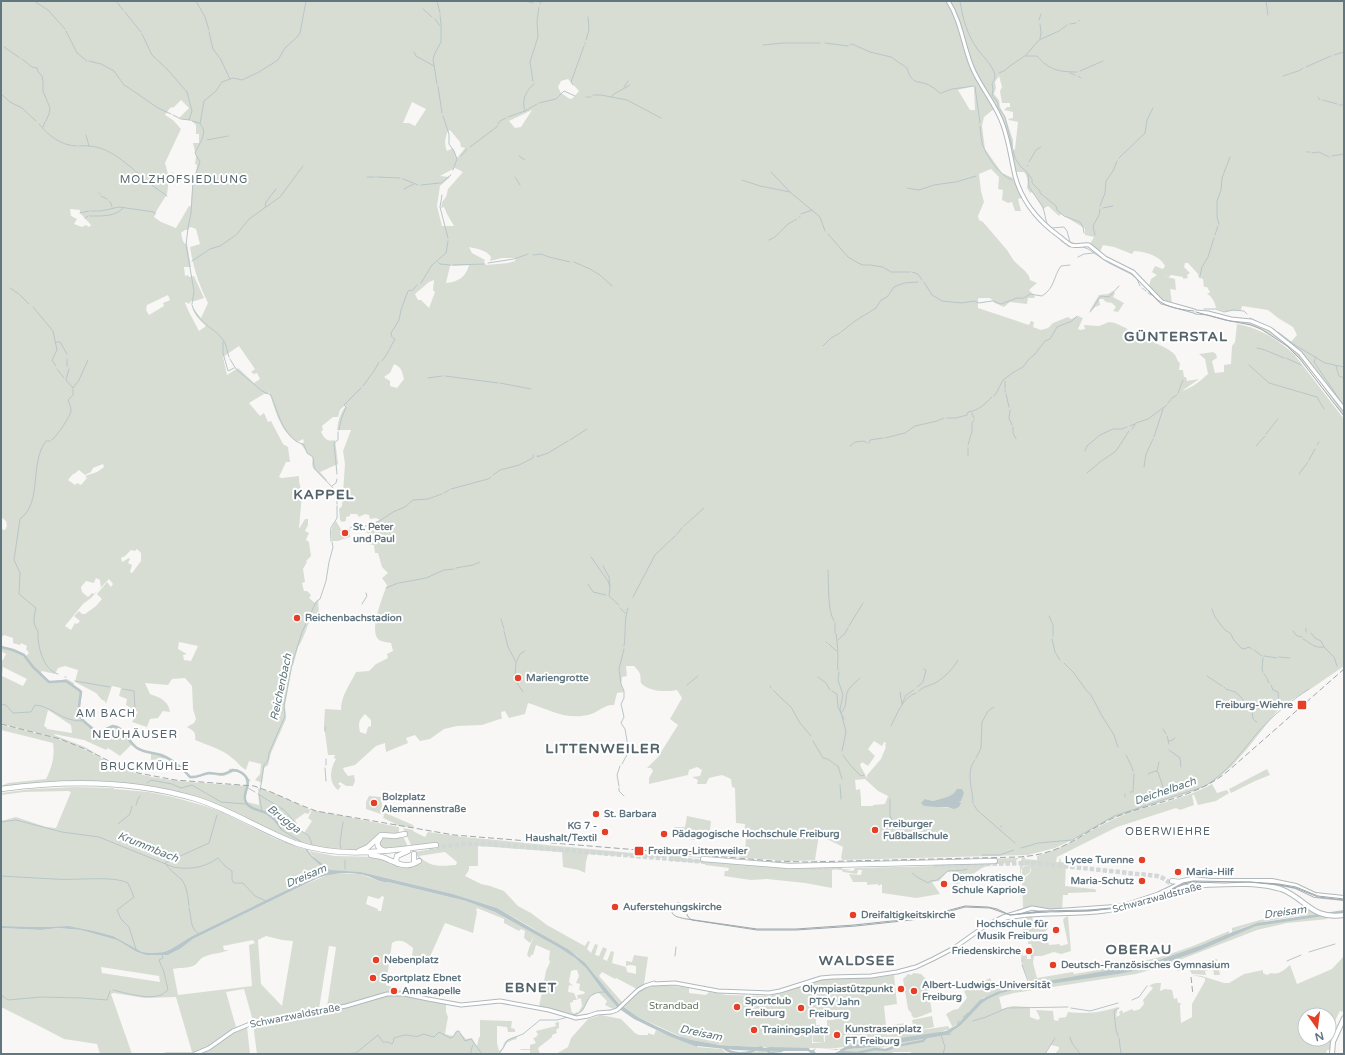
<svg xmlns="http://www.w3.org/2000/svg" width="1345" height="1055" font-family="'Varela Round',sans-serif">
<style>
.green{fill:#d8ddd4;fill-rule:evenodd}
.water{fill:#b8c6c9}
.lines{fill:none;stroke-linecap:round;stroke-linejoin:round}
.stream{stroke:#b8c6c9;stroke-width:1}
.river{stroke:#b8c6c9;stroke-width:2.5}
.trunk-tunnel{stroke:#d2d7d8;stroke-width:4.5;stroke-dasharray:4.5 2;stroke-linecap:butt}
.secondary-casing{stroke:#b0b8bc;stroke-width:5}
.primary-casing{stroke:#b2b8bb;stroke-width:6}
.trunk-casing{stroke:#b1b7ba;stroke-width:6}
.secondary{stroke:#fff;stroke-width:3}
.primary{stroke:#fff;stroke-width:4}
.trunk{stroke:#fff;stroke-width:4.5}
.tram{stroke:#9fa8ad;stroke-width:1}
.rail{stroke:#9fa8ad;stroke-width:1;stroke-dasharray:6 3;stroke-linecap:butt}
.poi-dot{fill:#e63f27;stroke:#fff;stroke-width:1.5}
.labels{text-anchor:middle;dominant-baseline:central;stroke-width:4;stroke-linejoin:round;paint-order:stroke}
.poi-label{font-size:10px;font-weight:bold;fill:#627680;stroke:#fff;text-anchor:start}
.street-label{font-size:10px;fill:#627680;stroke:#fff}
.park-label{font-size:10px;fill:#687861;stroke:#fff}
.neighbourhood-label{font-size:11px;letter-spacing:1px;fill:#54646b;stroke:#fff}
.water-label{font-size:11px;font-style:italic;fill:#5d767b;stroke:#fff}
.quarter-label{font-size:12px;letter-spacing:1px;fill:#54646b;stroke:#fff}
.district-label{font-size:14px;font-weight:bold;letter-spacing:1px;fill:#54646b;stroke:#fff}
</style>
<rect width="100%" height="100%" fill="#f8f7f5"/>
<path class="green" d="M1,1H1344V416C1317,377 1288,333 1239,322V321C1259,321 1273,333 1289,344L1297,335L1293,327L1278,318L1268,310L1242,306L1241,310C1230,310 1227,314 1216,308C1215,303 1212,296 1207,294L1210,292L1207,287H1204L1203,279L1199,278L1198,274L1188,263H1185L1184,267L1190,273L1187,275L1188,278L1183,279V277L1171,275L1169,277L1164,276L1175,279L1176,290L1170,289L1172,303L1164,300L1163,302L1149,286L1151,279L1157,275L1152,272L1155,266L1163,269L1165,266C1159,255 1146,252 1134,251L1132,254L1114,247L1103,245L1100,252L1090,244L1094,237L1085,235V229L1084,228L1061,214L1059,216L1048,206L1043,209L1034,194L1032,192L1030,193L1027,188C1028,182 1028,177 1024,172H1016L1012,151L1015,149L1018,122L1009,120L1008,119L1013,118V112L1004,110L1007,107H1010V103H1002L1000,91L1002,87L999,76L995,82L996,88L994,94L999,100L1000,107L1005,116L1013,140V147L1011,148L1006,130L998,110L994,109L984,117L982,126L985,149L1002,173L1013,178L1022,198L1018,199L1021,211H1015L1012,202L1008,203L1002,200L1003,190L998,189L999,177L991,169L979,174L981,191L984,202L978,216L979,220L983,222L1007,250L1014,261L1025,271L1029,276L1030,280L1037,283L1029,290L1035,296L1034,298H1028L1027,304L1010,302L1004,307L995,303L990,298H979L978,299V308L1029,325L1031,321L1034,322L1033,327L1041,330L1048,328L1053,323L1068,317L1071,319L1078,316L1083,318L1078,329L1080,330L1085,329L1084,325L1099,326L1109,322L1115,323L1126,328L1135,338L1144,342L1149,340C1157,344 1169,348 1175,355C1177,358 1177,361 1180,363L1179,370H1183L1184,377H1186L1187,381L1199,379L1182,391C1192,388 1200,381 1208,374L1205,359L1199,354L1213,352L1216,354L1217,358L1212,361L1215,373L1224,372V365L1231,364L1232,346L1235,342L1237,324C1260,328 1277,339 1294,354L1344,419V666L1312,688L1293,699L1278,710L1247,749L1231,767L1213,782L1194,791L1111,819L1072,840L1055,848L1028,855L843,860L841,858L843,847L825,838L821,834L819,835L815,860H831L789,861L666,852V851L740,857L737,851H745L746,838H744C743,832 745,829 745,824L736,823L735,788L732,787L731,779L722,775L709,778L706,784H697L698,780L692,777L700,776L702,770L697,767L689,770L688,775L649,784V778L653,771L651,768H647L658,757L678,725L670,719L682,698L677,690C668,692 648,692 641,683C640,680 641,677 640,674C639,671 636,668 634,666H626L627,676L622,677L621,684L624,692L617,693L614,705C604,704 598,713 588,715C563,720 549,709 528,703L525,714L509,718L510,720L505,711L501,712L502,719H500L482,725L457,726L444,729L430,739L420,741L415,735L406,738L408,743L386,752L385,743L376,746L355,765L343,768L344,771L348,776L354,775L355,781L353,786H346L340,782L338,784L341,786L338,790C328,782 330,769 336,759L334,758L335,755H328L324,725L325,709L341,710C341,695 350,685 356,672L369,671L376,664L388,658L387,654L393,651L391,643C387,642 382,642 379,640C368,632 383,596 387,585L382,578L388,573L382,567L378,553H375L374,545L367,544L368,533L366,532L371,528L367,526L380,520L376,518L370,519L369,515L365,514L359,517L357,514H350V516L346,517V521L342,522L340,520L339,509L342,506L345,464L343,451L351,430H337C338,422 340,412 346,406L345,405L340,410L338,417H333L322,426L323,430L321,432C325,439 327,442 335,440L338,464L320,472L327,480L326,481L313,468L312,464L313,457L308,454L301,444L304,442L303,439L297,442C279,430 276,411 269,392L268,394H264L249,403L260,416L264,413L268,422L271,421L283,444L288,447L290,462H286L279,477L282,478L299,476V481L302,494L299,529L305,519H308V525L305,531L309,533L306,540L309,542L311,556L306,561L307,562L303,569L305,582L302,583L304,591H307L311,595L309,598L315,603L318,599L319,616L311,618C307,626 303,641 298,647L293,666H291L292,667L285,706L286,719L271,753L268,765L264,768L262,783L255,780L260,774L261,764L249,761L246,770C239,766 238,762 232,758C222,749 207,745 195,740C196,732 194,731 187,727L194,723L196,719L193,709L192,686L185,678L172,679L168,685L145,683L150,694C159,697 169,701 170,712L163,711L158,718L150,719L147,727L132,722L138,712L126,705L127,699L119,696L121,688L112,686L106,704L105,701L102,700L96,693L75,682L78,670L65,666L58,668L55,674L42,671L41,672L44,678L49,682L67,679L74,683V685L82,692L79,714L83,720L92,726L97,732C103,731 108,725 114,725C125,725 128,740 136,746C144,752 158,753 168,757V758L151,760V754L143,752L131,745L120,756L108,748L106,750L84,740L54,734V735L85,747L105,759C69,740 40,733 1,724V659L3,660L6,654L1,651V646L18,651L26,656L29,653L26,649L27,646L21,643L20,645L13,643V638L4,635L2,637H1V529L5,530L7,526L6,521L1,517ZM568,79L579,91L573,98L570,99L561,93L558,87L561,81ZM974,86V88L975,110H970L958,90ZM181,100L189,108L179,118L192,121L196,125V134H199V143H193L196,156L195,164L197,165L196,173L193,176L191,206H189L176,228L161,222L154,217L157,210L167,194L169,179L174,178L173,172L168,174L165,163L181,129L173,120L165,115L170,108L174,107ZM412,102L426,109L415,126L409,123H403ZM532,110L521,127L515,128L509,121ZM450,130L460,142L461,147L465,148L457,158L453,148L447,151C444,143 445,138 448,131ZM453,167L463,172L448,189L446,197L442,202L441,208L444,207L447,214L454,226H442L437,206L440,186L450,177L440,176L453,169ZM70,209L80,210V213L91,225L89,227L86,225L82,227L74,224L77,219L71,216ZM191,227L196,229L200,244L190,247C193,267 199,285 208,303L201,318L192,307C194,315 200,320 206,326L199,331L189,312L185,303L186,302L189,304L191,301H195L204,298L194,276L189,277L188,275L185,276L184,267H191L187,243L185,244L183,241L181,233L185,230H188L189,228ZM469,247C477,249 487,250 491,257L490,261L502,258H516L515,261L508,263L486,265L484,262L485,260L472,253ZM469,265C466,277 458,282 446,283L450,266ZM434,280L433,290L435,292L429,308L421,300H418L415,294L429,282ZM168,295L170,300L163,303L164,306L149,315L146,310L147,305ZM239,346L255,369L251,372L254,374L257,373L260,379L254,383L238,368L227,375L223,357ZM394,364C402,367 402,372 404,379L397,388L390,386V381L384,377L390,373ZM103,464L104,467L97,472L85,476L87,478L81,485L77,483L75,485L68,480L73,474H74L79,470L85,475L91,472L93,468ZM137,549L141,553V561L132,573L130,572L132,565L128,563L130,559L129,558L122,562L121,558L125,556L131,550L135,551ZM96,578L100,580L101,588L94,594L92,593L88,597L82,592L81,587L86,581L94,583ZM109,579L113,584L111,587L107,582L97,594L102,599L96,606L85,614H82L79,611L74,616L80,621L77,624L75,623L71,630L65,626L83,604L91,598ZM179,642L198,646L191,661L184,660L183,655L187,654L178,649ZM3,667L27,679L23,686L2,676ZM48,710L71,725L72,733L47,729V728L44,726ZM365,714L371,720V726L368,727L366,734L360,732C358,723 359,720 365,714ZM874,741L882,746L884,742L886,743L885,746L886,747L881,759L867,775V778L860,765L862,762L868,766L875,756L868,749ZM865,779L878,791L888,796L885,804L873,805V806H861V798L860,789L856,790L855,780ZM956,792L962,796L961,800H960L954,808L927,806L925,799L933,801L948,798Z
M1113,291L1115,293L1113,297L1124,303L1118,312L1113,311L1116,307L1112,303L1106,302L1103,299H1100L1099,300L1100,305L1095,307L1091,311L1090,310L1099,295L1108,294Z
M336,521L342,531L346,529L350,530V537L338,541H332C331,532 330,528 336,521Z
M1,725C24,730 47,735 69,743C93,752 114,767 139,774C174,783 212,783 248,786L245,797L247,802L259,805L258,788L276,794L311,810L308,814L305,813L295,820L300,830L304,833L312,821L308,818L312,810L399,827V832L398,834H384L370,845L360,851H347L315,847L289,838L207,801L116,783L115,781L114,783L1,788V786L8,783L46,779C52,767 55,756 53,743L1,730Z
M173,761L178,762L179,765L193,778C199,776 204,774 209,773C216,772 222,774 229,771V769C240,768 244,773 251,781L246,782L245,777C234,766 233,775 222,776C217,776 213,774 208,774C201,775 196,780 189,778L184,771L170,762Z
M1267,769L1270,775L1255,781L1231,793L1229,789Z
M1212,784L1217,793L1227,790L1229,793L1216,801L1198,805L1194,795H1192L1194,805L1180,810L1176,808L1117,827L1057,857L1056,862H1059L1060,857L1061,862L1066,863L1065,886L1094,889L1096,890V892L1068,893V895H1063L1062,910L1023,909L1022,880L1030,873L1031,870L1030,867V872L1022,878V868L1025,866H1029L1027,865L1023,866L1021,870L1020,909V866L1022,857H1025V859L1037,860V856C1066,848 1087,831 1114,819C1146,805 1182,801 1212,784Z
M76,787L114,788V790L115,789L149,792L173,797L205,806L222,812L276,839L306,850L311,857L329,872L299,884L192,936L171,949L164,952L151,953L142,952L113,936L94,931L69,926L41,927L1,926V821L16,817L46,827L56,828L71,792L68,791L24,792L1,795V793L33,789Z
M369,796L381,797L383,812L413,825L414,828L395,825L394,823L383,818L384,815L366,809V802Z
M687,816L711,821L709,839L692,840L690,839V836L677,835L673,830L674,827H685Z
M403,828L413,830V831L425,837L428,832L464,837L664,856V858L625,856L622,854L621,856L588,854L586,862L585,873L579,870L563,867L562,852L478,846V866H469V870L465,876L481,884L490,886L504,891L518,906L531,913L547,925L581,944L585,946L588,941L590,942L587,949L591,953L595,944L598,945L595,955L599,956L603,947L607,949L603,959L607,961L611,951L614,952L612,963L626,967L627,972L636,974V966L630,965L626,966V961L632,962L634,955L648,957L644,984L637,989L616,978L615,979L602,972L599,976L623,1003L621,1006L589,968L577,956L529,926L497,908L453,894L361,872L330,871L315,859L309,851L335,856L379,857L399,866L421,861L414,852L439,848V846L412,847ZM445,852L457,862L456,865C440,866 431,868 419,856Z
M384,837L397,838H404L408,847L381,849L378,841L381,838Z
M668,855L801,863L1018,858V859L1016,860V862L990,865L982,868L955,886L952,871L947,872L939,881L932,882L940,894L916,898L882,893V884L878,886V884L867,885V882H853L849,874L861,875L862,870H858L857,874L843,872L842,870L832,869V888L805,883L767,879L751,880L724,876L725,871H728L729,868L705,865V863L673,861L671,862ZM687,857L797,865L785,866L687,859ZM934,864V866L855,868L853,871L844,870L852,869H840L843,868V866Z
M332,873L360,874L382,882H388L466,901L495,912L558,947L575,958L586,968L603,991L618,1008L615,1010L605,1005L607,1001L598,992L590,997L583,1011L575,1016L539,1007L546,971L550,962L549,959L550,951L536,945L533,955H531L530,958L527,955L529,948L534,936L530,943L524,938L525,931L521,929L519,931L504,923V919L477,908L476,910L477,912L473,933L445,923L428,961L420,958L412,957L413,948C406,942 400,938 392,943L386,985L405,992L404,996L446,1004V1012L448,1017L445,1034L453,1036L456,1031H458L466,1039L472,1038L477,1046L479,1037H480V1020L512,1021L511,1028L515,1029V1032H508L507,1027L497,1026V1043L499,1051L503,1048C503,1040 510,1038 516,1036L517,1039L513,1040L506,1043L504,1048L499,1054H257L253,1024L247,1027L250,1054H159L167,1052H192L176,997L145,998L114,993L111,994L132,1054H100L97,1044L64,1039L41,1027L1,1007V928L41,930L58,928L81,930L117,940L137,952L146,955H168L180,949L193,939L304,885ZM368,896L379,899L382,896L384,897L381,911H378V909L366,904ZM266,936L282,940L293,941L282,1006L261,984L258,940ZM253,940L255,943L249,945L252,986L178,995L173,969C180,967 188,969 195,965C198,963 200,958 204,957C212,953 219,954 229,950H224L223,946ZM329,946L336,947L327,1007L319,1009ZM101,967L159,976L160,982L102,973ZM574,970H577L579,976L576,983L580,984L579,990L585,992L584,994L577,995L578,1000L579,998L581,999L582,1006L578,1013L576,1012L575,1014L572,1012V1014L570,1003L573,1002V1000H577L574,993L568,992L569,985L573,986L569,982L571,971ZM244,989L253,1021L236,1027L226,992Z
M1301,904L1316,914C1287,918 1260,920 1232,932V928L1260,920L1302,913L1305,911L1302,908Z
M1032,916L1033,922H1047L1048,929L1043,933L1046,941H1048L1049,945L1060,944V946L1068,944L1063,920L1064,918L1068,916L1071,951L1061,954L1054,952L1042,956H1034L1033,963L1037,978L1073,972L1074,974L1127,965L1164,956L1193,946L1229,931L1230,937L1251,927L1262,924L1321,916L1328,919L1287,923L1257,930L1164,966L1136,974L1014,993L999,997L1002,1009L1013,1006L1030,1007V1017L1038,1020L1040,1018L1036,1010L1053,1011L1054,1020L1058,1021L1059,1018L1066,1017L1068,1012C1090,1014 1097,1013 1118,1007L1116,1017L1120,1015L1119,1012L1122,1010L1123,1013L1132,1009L1134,1011L1140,1009L1144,1004L1143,1000L1153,988L1150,986L1148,987C1152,983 1156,983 1161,983L1160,991L1165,989L1172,990L1174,999L1177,998L1178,1003H1181L1180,1006L1181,1023L1192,1017V1004L1205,981V978L1192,975L1202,976L1224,983H1229L1244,974L1263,970V973L1267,975L1271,973C1279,975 1283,971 1290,965L1297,984L1332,969L1343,957L1344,959V1012L1340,1011L1334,1023H1332L1329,1032L1335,1034L1330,1050H1327L1326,1054H1055L1059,1049V1047L1051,1045L1046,1051L1047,1054H911V1052H893L892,1054H837H857L873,1050H888L895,1047L923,1042L926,1038L947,1035L961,1025L978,1006L988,999L984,997L959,1023L951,1028L952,1026L946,1014L953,1010L958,1009L967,998L964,991L990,978L996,989L1029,981L1022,965L1023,956L1027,955V959H1031L1030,953L1033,950L1031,944H1028V933H1023V917ZM1305,1015H1329V1039H1305Z
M1217,959L1220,975H1214L1213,969L1205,971L1206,975L1192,974L1189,969L1177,971L1176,969L1183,966Z
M913,973L921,974L926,979L932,1012C925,1014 921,1017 914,1018L911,1015L912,1014L908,1009L903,979L908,974L912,975Z
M894,975L897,1004L884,1006L887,1035L894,1034H888L887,1030L893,1029V1025L899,1024L900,1033L899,1024L907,1023L908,1032L948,1026L950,1029L936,1033L868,1044L836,1048H782L738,1046L714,1044L686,1039L638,1017L623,1007C628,1002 633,996 639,991C652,982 674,986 689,988V993L706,995L709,992L727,995L769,996L782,993L819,980L838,978H872ZM834,1012V1020H827V1028L825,1029V1042L812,1043L813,1025V1042H824L823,1025H816V1017H812V1013Z
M601,1015L621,1019L635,1033L639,1035H648V1033L654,1035L656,1030L697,1047L722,1049L725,1052L732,1054H746L763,1050L769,1054H556L568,1047L571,1038L588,1019Z
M932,1016L934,1027L914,1031L912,1020Z
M558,1022H559V1028L556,1030L557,1033L552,1035V1037L538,1048L540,1054H530V1050H521L520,1049H530V1045L536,1043L533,1038L537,1037L536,1036L538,1035L536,1031L556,1026L555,1023Z
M918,1039H924C917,1044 908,1043 899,1044C881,1047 861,1055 843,1052L849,1049L873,1047Z"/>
<path class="water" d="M957,789H962L964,793L961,801H959L961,803L959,807L954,809L947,807H935L924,806L921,803L925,799L933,801C942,798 952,798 957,789Z
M272,818L276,820L283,830L301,841L312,856L330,870L361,872L453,894L497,908L569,950L585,963L619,1004L638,1017L658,1027L678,1036L692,1040L720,1045L758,1047L761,1046L764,1048L770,1047L809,1048L810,1050H813L816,1048L836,1049L839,1050L847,1046L946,1031L957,1025L980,1000L997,992L1019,986L1151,963L1202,945L1235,931L1257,923L1344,910V913L1256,926L1198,951L1154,967L1118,974L1021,988L1001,993L988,999L981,1004L961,1025L947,1035L873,1047L849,1049L837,1054H827L835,1053L841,1050L816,1048L814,1051L817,1054H812L808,1051H784L781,1052L735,1050L697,1046V1047L669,1036L634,1019L618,1008L603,991L586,968L575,958L558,947L495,912L466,901L388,882C381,883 374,878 367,876C351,871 334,873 318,878L193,939L180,949L168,955H146L137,952L117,940L81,930L58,928L41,930L1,928V926L41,927L69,926L94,931L113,936L142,952L151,953L164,952L171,949L192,936L299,884L328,872L311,857L299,841L281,830Z"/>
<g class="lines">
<path class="stream" d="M34,1L48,10L65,29
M116,1L123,10
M196,1L205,17L209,30
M437,1L440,13
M526,1L533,3
M960,1C963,20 967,34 978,50C983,56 990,63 993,70C996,75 995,79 992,84L993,89L992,95L998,103V107L1005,117L1015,158L1021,167L1028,173L1029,187L1043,207L1047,224L1052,228L1064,227L1067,231L1070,242L1076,244
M1266,1L1268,15
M540,4L541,1
M423,9L432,17
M125,12L141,32
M435,19L440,26
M1039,20L1041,14
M1079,21L1080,20
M1070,24L1076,23
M66,31L77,53L87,61
M209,32L213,49L219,57
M142,34L152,55L168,70L187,92L192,111L189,120
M1040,39L1041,33L1040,24
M586,40L589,30L588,17
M825,43L848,46
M585,44V43
M763,45L783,43H820
M850,45L852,44L870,52L891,57L907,68C913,88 919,78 932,87C935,88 937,91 940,93
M4,47L20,58
M414,52L416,56L434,66
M1334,55L1344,52
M1026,56H1037C1049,70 1059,72 1077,72
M220,58L230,79
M22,59L32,67L37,68L38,72L42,76L43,82V91L50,108L49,114L46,121
M89,61L101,64L114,71L124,85L129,88L158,108L171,114
M1306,67L1331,56
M1080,71L1103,61
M999,73L1004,71L1010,66L1026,55L1039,40L1059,31L1067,25
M1070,73L1075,75
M1078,76L1081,78
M1283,76L1301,70L1303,68
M533,81L530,62L538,37L537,21L539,7
M437,84L433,59L435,53L441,42V24L440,15
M573,85L571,82L584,46
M438,86L442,113
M624,87L628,81
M975,87L980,123
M941,93L952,89L974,86
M1,94L10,102L22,108L36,121
M593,95H601L627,100L661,118
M586,97H591
M611,97L614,94L630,85
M1318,97L1320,100
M1323,100L1337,104
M539,103L556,99L564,91L575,96
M1339,105H1344
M525,111C521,101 526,90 534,84
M173,115L181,119L190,120
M443,116L449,134V144L454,151L457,159L453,170
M508,117L525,111L537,104
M192,121L199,123
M39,124C48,135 61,146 77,146
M498,124L500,121L506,118
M980,126C981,133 981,140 983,146C988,158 999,175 1012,180
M43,127L45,122
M86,135L89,146
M207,140L228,136
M79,146C100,144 113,153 128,165C132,167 134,171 138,173
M470,147L498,126
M1307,152H1310
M1312,153L1319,152L1329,157
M461,156L467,149
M519,156L525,160
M1332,156L1344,154
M1119,158L1145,133L1147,120L1153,108
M1029,162L1036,150L1041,147
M1027,166L1028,165
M771,172L790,192
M138,174L142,178L167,196
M1029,175L1032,179V183L1040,191V193L1056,206L1057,210L1064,216L1080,222L1083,227L1084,233
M367,177H375
M377,177L400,178
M515,177L520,185
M403,179L418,185
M742,180L760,186L790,192L820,217L825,231
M956,182L976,176
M441,183L451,175
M421,185L440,183
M907,188L919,190L934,185L955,182
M404,189L414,184
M99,193L100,194
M442,195L440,207L448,238
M101,196L107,199
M109,201L111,203L112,207
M1100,206L1105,193L1106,181L1113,171L1117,161
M265,207L266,202L276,189
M1103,208L1113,206
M91,211H101L119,207L154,212L155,214
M80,213L89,211
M801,214L812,210
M90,216C100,216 116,217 123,208
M799,217H800
M85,218L88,216
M1219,224L1217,217V201L1221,190L1222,178L1230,157
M237,234L249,219L280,197L303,166
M828,234L848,257L858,263L863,265H870L883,267L891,272H910
M1095,235L1093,226L1099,215L1100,209
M1215,235L1218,226
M769,240L775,237L788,224L797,219
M1083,247L1088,249L1109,263L1131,274L1137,279L1140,286
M533,255L541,254L549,257L570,262
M1078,257L1084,254L1094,253
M192,261L210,249L220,246L236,235
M438,262L440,264L450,265
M574,262L590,269L600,275L612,286
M488,263L514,259L528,254
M453,265L484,264
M912,272L918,274L922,280
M1200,276L1202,267L1208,257L1214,238
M924,282L932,295L942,301L962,303L974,301L979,303L992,301
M421,283L432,265L446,253L448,241
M10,288L19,294L29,304
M1142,288L1146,291
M412,291L417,285
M1148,293L1151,295
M993,301L1001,304L1017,298H1024L1030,294L1042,296C1055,288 1053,277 1061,266L1070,265
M192,304L194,291L186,245L188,228L191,213L193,181L200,162L195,153C199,143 209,133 200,124L204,101L216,91L222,82L233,78L242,80L259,72L278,60L285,48L297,37L300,33L306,1
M192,305C199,325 213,326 224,341C227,346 227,352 229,357
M33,307L53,331L57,350L52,360L56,366
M1204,309H1216L1224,312L1233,310L1244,311L1247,314
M1090,312C1095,307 1096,301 1101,296L1109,297L1119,286
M1250,318L1275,330
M841,332L855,321L876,308L881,300L887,297L894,287L904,283L918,282
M1278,332L1295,345L1325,363L1344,367
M392,337L391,333L399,320L401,310L408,291L411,290
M56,342H60L67,354
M223,342V353L228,371L234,368
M823,346L831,338L840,333
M1257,348L1265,350L1284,358
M1316,357L1314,362L1344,406
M1286,358L1301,365
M67,359V366
M230,359L236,369L262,391L271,395C278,413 281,430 297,442
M382,361C387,355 391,346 395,339L393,338
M1249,365L1269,383L1317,397L1324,409
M1336,366L1339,376L1344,378
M57,369L64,378
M69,369L66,380L73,388L79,380L88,360
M445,376L498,383
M428,378L442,376
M500,383L531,389
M363,386L374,371L379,362
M1005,388V381
M1005,392V390
M1178,393L1183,380
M1006,394L1009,407
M994,396L997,392L1003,380L1014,372L1023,367L1029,359L1035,354L1045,341L1050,339L1057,327L1072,321L1077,316
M1168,403L1172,398L1177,395
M1010,410L1009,418L1012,425
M972,413L974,418
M947,418H956L967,415L968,412C978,411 985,404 992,397
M1130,426L1135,424
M1013,427V433L1016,439
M1132,429L1136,423L1148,419L1167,405
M339,430L341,420L346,407L344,405L361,388
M1266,434L1278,419
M1154,437L1163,409
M885,438L905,433L915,426L937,421L944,418
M52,440C57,436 72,414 71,410C71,406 69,404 68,400L73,395V389
M570,440L587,429
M50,441H46C29,463 43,502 20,519L14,560L20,573L19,594L36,608C34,616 32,624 38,631C37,645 43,670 58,674
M298,442L304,445L307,453L313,457L314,466L315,469L333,488
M869,443L870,440L883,438
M968,445L972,431V423L974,420
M1317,445L1319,442
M850,446L855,442L864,441L867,443
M1256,446L1265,436
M1085,451L1087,446L1100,435L1113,429H1122L1127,427
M538,455L537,457L548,453L568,441
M968,456V448
M1309,460L1315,449
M1144,467L1146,454L1153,439
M1087,473L1100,462L1116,451L1129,431
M337,474L334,443L338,440V432
M1299,474L1308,462
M493,475L500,470L519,465L533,458V455
M332,486L336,483L337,479
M451,489L488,479L491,477
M444,493L449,490
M337,504V499
M363,526H368L381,520L393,512L405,507L413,500L428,499L442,494
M684,526L704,508
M350,528L355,525H361
M678,533L682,528
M676,535L677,534
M331,541C330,524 330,530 337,518V506
M591,557L608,581L610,587L609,596L619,605
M603,566L609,577L610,586
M456,568L473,565L480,562
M828,570C829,583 827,610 834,621
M399,583L426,578L444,570L454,569
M588,584L593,592L606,595
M386,588L398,583
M633,597L655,555L675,536
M362,604L367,596L366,593
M620,608L625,613
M1212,609L1215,617L1224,629L1231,634L1233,639L1241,648L1244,649L1249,647L1252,649
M1049,616L1053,625V636
M501,619L504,629
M835,623V633
M849,626L863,603
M504,631L508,647L516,662L515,677
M1293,631L1297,636L1302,637
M1306,632V628
M1311,633L1315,638L1321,641L1324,647L1334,657L1337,666
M836,634C837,641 838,649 838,657C838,662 837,665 838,670
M844,635L848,628
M1052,639L1055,652L1060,660
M1303,639C1310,642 1314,649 1324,647
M838,640L843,635
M826,642L827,643
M829,644L834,649L837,651
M624,646C626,635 624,617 628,608
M624,649L619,669L621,684L624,691V698L621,704L624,717L621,723L625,729L629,752
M1254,650L1262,656
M1264,656L1277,658
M1279,657L1290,658
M517,661L520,654L525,651
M1064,663L1074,673L1086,690L1091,695L1102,716L1114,735L1118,747
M839,672L838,680L843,695L840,709L846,732L842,751
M1263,672L1262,669L1263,658
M1264,674L1267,678
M1207,676L1222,686
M65,677H66
M818,677L826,683L830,690
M1267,679L1269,683
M75,681L110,687
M517,681L518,685
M687,685L698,676
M1271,685L1273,690L1278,692L1279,703
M519,686L523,692
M770,686L771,688
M917,687L923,682L926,670L924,669
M1224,687L1225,688
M123,689L134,691L135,709
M1226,689L1235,692L1242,698
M773,690L781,698
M832,691L837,694L838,707L844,719
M919,691C924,686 929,686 935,683C944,678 953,669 958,660
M900,692L902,704
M781,698L791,707L800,723L811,736
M1242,699C1244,701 1248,704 1250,706C1255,712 1249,719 1257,722
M1,704L6,705L13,713L31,712L35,705C52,706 62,722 82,721
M902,704L906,695L914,690
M1280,705V706L1287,702
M842,712C847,706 845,700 847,693C849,687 856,682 860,678
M891,726C897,714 903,697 916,693
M325,727V731
M1163,729L1166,734
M1167,736L1169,744
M1168,740L1171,741L1175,738
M813,741L823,758C829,758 833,764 838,766L842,779
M1169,750L1180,758L1181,767
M843,755L851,766L861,776L864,775
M1126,755L1131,765L1133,771
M976,758L981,748L982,722L988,711L994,707
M622,764L628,753
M326,765V759
M325,768L326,781
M1157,771L1159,762
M1148,774L1155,771L1158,772L1165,793
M147,783L151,780L156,781L172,784L181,788L192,785L221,802L246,804
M840,785L841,799
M619,786L617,775L620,766
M248,788L255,792
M619,788V791L624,796
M260,791L264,765L268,760L269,753L285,716L284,705L292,664L302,632L316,602L320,599L326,581L329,562L333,547L332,542
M1130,792H1133L1134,774
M258,794L284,810L295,822L300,830L309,836L312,844
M259,794L262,811
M1125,794V797
M890,799V816L894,823
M973,803C973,789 965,772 975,760
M136,805L138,799L140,796
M974,805L977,810L1015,843
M1,822L16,820L62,832L99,837L173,867C189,870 204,868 218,858L225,866L232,871V880L234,883H243L255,896L266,901
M118,824L130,814L132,806
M1001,827V826
M675,833C679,831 698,832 702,834
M1021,848L1038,843L1072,840L1114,816L1205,786C1229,771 1241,752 1259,731C1274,714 1291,701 1309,689
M341,849L340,843L343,822
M982,855H1000L1014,850
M345,860V869
M912,873L917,877L928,883L931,881L937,880L948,871L964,870L967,869
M1,876L54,879
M54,879C74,881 112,875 128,883L134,897L117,910L121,919L129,927L136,949
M189,906C188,898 187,885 181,879C176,874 169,870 165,863L209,843L217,815
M189,908C192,917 189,927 198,933
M1309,952L1335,944
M162,955L163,958L159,960L164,972L168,990L164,993
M675,956L676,947
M1287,961L1301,955
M1022,962V953
M1022,965L1028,981
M113,990C126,993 151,1001 163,994
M1,995L8,1000L41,997L82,998L107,1000L110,991
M1132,1000L1139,997L1147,986
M1071,1008L1090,1011L1118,1003
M573,1015C592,1011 580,992 604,992
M963,1017L968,1013
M973,1021L986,1017L1007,1008L1068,1007
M957,1025L959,1021
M947,1034L949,1035L951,1033
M941,1035L945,1047L943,1054
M1118,1036L1116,1030L1114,1011L1119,1008
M1070,1037C1072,1047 1076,1046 1080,1054
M1119,1038L1121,1054
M709,1053L711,1054
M341,1054L356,1053L378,1035L383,1042H388L392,1044L393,1043L394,1038C398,1037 402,1035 407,1035C414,1036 417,1038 423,1034L434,1037L439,1032L450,1038L453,1037L457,1031H459L465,1041L471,1039L482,1054
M471,1054V1050L473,1045
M499,1054L508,1040L523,1034L540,1020H557L568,1017
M1045,1054L1055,1038"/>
<path class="river" d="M1,647L13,650L24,655L33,667L49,682L66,681L79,690L81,692C77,720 76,714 96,732H100L113,726C125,728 128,742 137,748C144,753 153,752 161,755C172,759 183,769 190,777C197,778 202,774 209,773C214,773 219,775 224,774C227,773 230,771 233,770C236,770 239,771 242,773C256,783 239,794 247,804C251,809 258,810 264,812C268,813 271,817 274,819
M723,1047C731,1055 747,1055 757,1049
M765,1049L770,1053L781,1054
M841,1052L857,1053L875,1049L886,1050L896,1046L923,1041L926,1037"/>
<path class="trunk-tunnel" d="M429,848L463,844H490L708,862
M934,865L1035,863L1157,876C1167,878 1171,887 1180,888
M811,868L843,867"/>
<g class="secondary-casing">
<path id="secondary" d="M948,1C961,21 963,45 972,67C980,87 996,104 1003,125C1009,142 1011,159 1015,176C1022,202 1038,221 1059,236C1063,239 1067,243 1071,245C1077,247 1083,244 1089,245L1105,258L1133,272L1162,302L1194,311
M1196,312L1208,313L1231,319L1251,321L1270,329L1300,353L1344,409
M998,920C1033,911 1069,916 1105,911C1133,908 1159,895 1187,889
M653,984L675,983L718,991L769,993L780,991L821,978L832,977L871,976L897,972L916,967L933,959L954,948L985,926L1003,917L1032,908L1050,911L1066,910L1122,906L1158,894L1181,883
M195,1054L209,1048L233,1031L250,1024L346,1006L387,994H404L428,999L461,1005L500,1001L549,1010L576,1018L588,1016L597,1013L611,1012L617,1010L638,990L645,986L654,983"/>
</g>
<g class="primary-casing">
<path id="primary" d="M1193,879L1211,881H1272L1296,886L1315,895L1344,898
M1204,885C1227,884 1259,882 1281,889C1307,899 1311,920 1344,915
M1332,1054L1333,1042L1344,1018"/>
</g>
<g class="trunk-casing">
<path id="trunk" d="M1,789C65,780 133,780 196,799C231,810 261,830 295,843C341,859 389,851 436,845
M380,838C375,844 378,849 385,851
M359,851L368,847L381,835L395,836L405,834
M414,854V862
M371,855C376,856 382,856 387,859C399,864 407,869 419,861
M703,859L789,866L995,861
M398,864L396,861L397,856L408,851
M1172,881L1179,882L1193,879
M1180,888L1204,885"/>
</g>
<use href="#secondary" class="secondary"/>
<use href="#primary" class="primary"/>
<use href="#trunk" class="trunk"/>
<path class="tram" d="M1149,291C1160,306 1175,309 1194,311
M1196,312L1225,320L1251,325L1261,329L1287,346L1300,359L1344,416
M1344,899L1318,896L1296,887L1279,884L1250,882L1193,881L1183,883L1164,893L1122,907L1089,910L1041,911L1010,915L997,909L988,907L965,906L920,918L854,925L796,929H757L687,919H686C677,917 668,916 673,904L679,903L684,906C687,912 686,917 692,920L757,930H796L856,926L920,919L940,914L965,907L990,908L1010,915L1042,912L1090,911L1117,908L1129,906L1164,894L1184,884L1193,882L1224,883L1249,882L1279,885L1296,888L1318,897L1344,900"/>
<path class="rail" d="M1,724L60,739L85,749L113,763L138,773L175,780L254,786L271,792L303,806L316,811L454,835L774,861L806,862L1019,857C1034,856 1048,853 1061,847C1081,838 1098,824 1118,816C1155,802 1197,797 1228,771L1344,669
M1191,977L1193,995"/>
</g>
<g class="poi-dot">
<circle cx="345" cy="533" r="4"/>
<circle cx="297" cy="618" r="4"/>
<circle cx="518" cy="678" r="4"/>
<rect x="1297" y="700" width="10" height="10" rx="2"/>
<circle cx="374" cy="803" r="4"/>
<circle cx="596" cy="814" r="4"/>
<circle cx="875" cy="830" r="4"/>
<circle cx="605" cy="832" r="4"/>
<circle cx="664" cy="834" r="4"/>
<rect x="634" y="846" width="10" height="10" rx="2"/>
<circle cx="1142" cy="860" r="4"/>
<circle cx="1178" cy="872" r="4"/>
<circle cx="1142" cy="881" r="4"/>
<circle cx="944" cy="884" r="4"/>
<circle cx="615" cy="907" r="4"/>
<circle cx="853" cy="915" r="4"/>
<circle cx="1056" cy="930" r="4"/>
<circle cx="1029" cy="951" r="4"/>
<circle cx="376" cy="960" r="4"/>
<circle cx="1053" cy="965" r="4"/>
<circle cx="373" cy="978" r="4"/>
<circle cx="901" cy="989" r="4"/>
<circle cx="394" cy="991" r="4"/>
<circle cx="914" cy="991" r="4"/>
<circle cx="737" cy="1007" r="4"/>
<circle cx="801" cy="1008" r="4"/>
<circle cx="754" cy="1030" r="4"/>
<circle cx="837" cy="1035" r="4"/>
</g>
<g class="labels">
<g class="poi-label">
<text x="353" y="527">St. Peter<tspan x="353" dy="12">und Paul</tspan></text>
<text x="305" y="618">Reichenbachstadion</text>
<text x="526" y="678">Mariengrotte</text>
<text x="1293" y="705" text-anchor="end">Freiburg-Wiehre</text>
<text x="382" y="797">Bolzplatz<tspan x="382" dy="12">Alemannenstraße</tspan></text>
<text x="604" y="814">St. Barbara</text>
<text x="883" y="824">Freiburger<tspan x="883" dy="12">Fußballschule</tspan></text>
<text x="597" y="826" text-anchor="end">KG 7 -<tspan x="597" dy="12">Haushalt/Textil</tspan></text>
<text x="672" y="834">Pädagogische Hochschule Freiburg</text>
<text x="648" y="851">Freiburg-Littenweiler</text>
<text x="1134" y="860" text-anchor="end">Lycee Turenne</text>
<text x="1186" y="872">Maria-Hilf</text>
<text x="952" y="878">Demokratische<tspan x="952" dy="12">Schule Kapriole</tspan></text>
<text x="1134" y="881" text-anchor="end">Maria-Schutz</text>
<text x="623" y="907">Auferstehungskirche</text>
<text x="861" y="915">Dreifaltigkeitskirche</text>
<text x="1048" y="924" text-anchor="end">Hochschule für<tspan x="1048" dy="12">Musik Freiburg</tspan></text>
<text x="1021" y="951" text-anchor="end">Friedenskirche</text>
<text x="384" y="960">Nebenplatz</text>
<text x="1061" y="965">Deutsch-Französisches Gymnasium</text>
<text x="381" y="978">Sportplatz Ebnet</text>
<text x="922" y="985">Albert-Ludwigs-Universität<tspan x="922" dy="12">Freiburg</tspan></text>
<text x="893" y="989" text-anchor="end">Olympiastützpunkt</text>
<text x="402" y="991">Annakapelle</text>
<text x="745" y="1001">Sportclub<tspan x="745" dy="12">Freiburg</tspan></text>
<text x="809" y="1002">PTSV Jahn<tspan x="809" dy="12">Freiburg</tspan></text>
<text x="845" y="1029">Kunstrasenplatz<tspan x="845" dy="12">FT Freiburg</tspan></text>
<text x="762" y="1030">Trainingsplatz</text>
</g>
<g class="street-label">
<text transform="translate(1157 898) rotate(-15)">Schwarzwaldstraße</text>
<text transform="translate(295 1016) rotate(-11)">Schwarzwaldstraße</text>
</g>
<g class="park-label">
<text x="674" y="1006">Strandbad</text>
</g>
<g class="neighbourhood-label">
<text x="184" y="179">MOLZHOFSIEDLUNG</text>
<text x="106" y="713">AM BACH</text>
<text x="145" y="766">BRUCKMÜHLE</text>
<text x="1168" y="831">OBERWIEHRE</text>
</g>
<g class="water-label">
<text transform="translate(281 687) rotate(-78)">Reichenbach</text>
<text transform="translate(1165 791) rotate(-19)">Deichelbach</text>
<text transform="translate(284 819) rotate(38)">Brugga</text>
<text transform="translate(148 847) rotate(22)">Krummbach</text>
<text transform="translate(306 876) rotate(-23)">Dreisam</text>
<text transform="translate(1285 912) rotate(-8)">Dreisam</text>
<text transform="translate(701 1033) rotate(12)">Dreisam</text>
</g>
<g class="quarter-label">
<text x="135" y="734">NEUHÄUSER</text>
</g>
<g class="district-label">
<text x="1176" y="336">GÜNTERSTAL</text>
<text x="324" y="494">KAPPEL</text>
<text x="603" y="748">LITTENWEILER</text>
<text x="1139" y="949">OBERAU</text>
<text x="857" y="960">WALDSEE</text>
<text x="531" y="987">EBNET</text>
</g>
</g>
<rect width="1345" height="1055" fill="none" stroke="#627680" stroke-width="4"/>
<g transform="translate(1317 1027) rotate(166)"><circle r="19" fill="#ffffff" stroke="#c0c8cc"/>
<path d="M0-3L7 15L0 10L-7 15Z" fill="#e63f27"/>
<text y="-6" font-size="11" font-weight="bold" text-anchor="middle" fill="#627680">N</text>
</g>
</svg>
